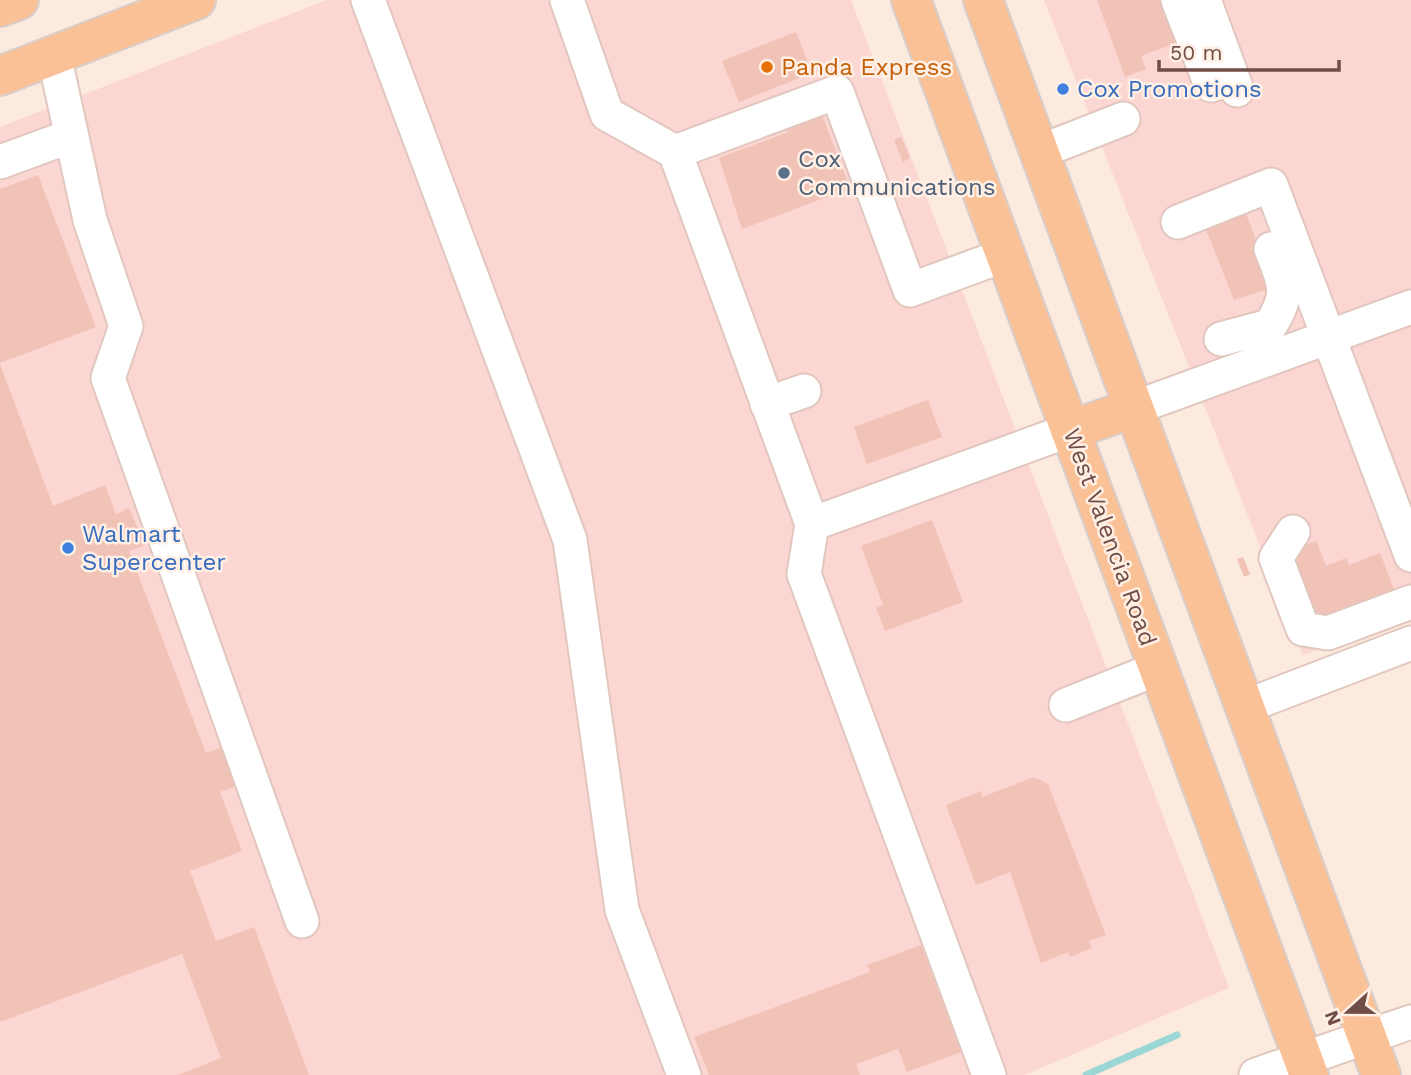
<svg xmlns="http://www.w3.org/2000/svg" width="1411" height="1075" font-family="'Work Sans',sans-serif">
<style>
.commercial{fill:#fcd6d2}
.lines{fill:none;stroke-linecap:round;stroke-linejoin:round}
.stream{stroke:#9ad6d3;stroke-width:7}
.building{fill:#f1c2b6}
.minor-casing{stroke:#e1c7be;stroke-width:37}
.major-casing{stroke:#d7cdcb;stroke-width:42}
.minor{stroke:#fff;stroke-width:33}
.major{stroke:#fbc196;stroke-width:38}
.food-dot{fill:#e8710a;stroke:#ffefe4;stroke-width:2.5}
.shop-dot{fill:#3f7fe0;stroke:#ffefe4;stroke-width:2.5}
.service-dot{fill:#5c6f8a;stroke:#ffefe4;stroke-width:2.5}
.labels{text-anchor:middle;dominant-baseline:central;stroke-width:5;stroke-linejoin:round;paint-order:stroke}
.food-label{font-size:24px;fill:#c56008;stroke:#ffefe4;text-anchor:start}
.shop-label{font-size:24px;fill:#366cbe;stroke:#ffefe4;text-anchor:start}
.service-label{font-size:24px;fill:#4e5e75;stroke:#ffefe4;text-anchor:start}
.street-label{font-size:24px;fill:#714d47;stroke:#ffefe4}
</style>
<rect width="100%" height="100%" fill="#fceade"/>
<path class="commercial" d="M327,0H851L1229,988L1024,1075H0V127Z
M1044,0H1411V614L1303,655Z"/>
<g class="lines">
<path class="stream" d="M1086,1075L1177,1035"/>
</g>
<path class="building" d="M1097,0H1163L1179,42L1141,56L1146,69L1125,77Z
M796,32L812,73L739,102L722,61Z
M822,115L850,188L742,229L719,158L788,132L786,128Z
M901,137L910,158L903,162L894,140Z
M38,175L96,327L0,363V189Z
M1245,211L1274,287L1234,300L1205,227Z
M0,364L53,506L105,485L116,514L129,508L145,545L129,551L206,753L222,747L236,786L220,792L242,851L190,871L216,941L254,927L309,1075H178L221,1058L182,954L0,1022Z
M928,400L942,437L867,464L854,427Z
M932,520L963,602L885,631L876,608L883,605L861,546Z
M1316,541L1326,566L1346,558L1349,565L1380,553L1397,597L1324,625L1319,612L1312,615L1288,552Z
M1243,557L1250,574L1244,577L1237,559Z
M1034,777L1048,784L1106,935L1089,941L1092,948L1070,957L1068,952L1041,963L1010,872L976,885L946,805L981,791L982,797Z
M921,945L961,1052L907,1072L898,1049L856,1064L860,1075H709L694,1037L870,972L867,965Z"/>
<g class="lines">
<g class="minor-casing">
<path id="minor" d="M368,0L570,540L622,910L684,1075
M567,0L607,114L675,152L812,524
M1178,0L1211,85L1232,78
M1204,0L1237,90
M54,55L90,220L126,326L108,378L302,921
M675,152L837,92L910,290L1005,255
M1039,152L1123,119
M0,162L71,136
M1178,222L1271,185L1411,555
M1221,339L1270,326C1291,293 1285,284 1271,249
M767,404L804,391
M1134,408L1411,307
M1293,532L1276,558L1303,629L1328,633L1411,602
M1066,705L1159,668
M1244,707L1411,643
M989,1075L804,574L812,524L1070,430
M1256,1075L1411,1022"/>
</g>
<g class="major-casing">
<path id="major" d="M911,0L1309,1075
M983,0L1381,1075
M0,7L19,0
M0,76L196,0
M1070,430L1134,408"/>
</g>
<use href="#minor" class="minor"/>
<use href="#major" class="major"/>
</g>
<circle class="food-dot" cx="767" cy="67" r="7"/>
<g class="shop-dot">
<circle cx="1063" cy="89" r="7"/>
<circle cx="68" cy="548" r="7"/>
</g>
<circle class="service-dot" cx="784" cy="173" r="7"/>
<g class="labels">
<g class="food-label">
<text x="781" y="67">Panda Express</text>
</g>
<g class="shop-label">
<text x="1077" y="89">Cox Promotions</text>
<text x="82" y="534">Walmart<tspan x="82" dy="28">Supercenter</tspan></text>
</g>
<g class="service-label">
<text x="798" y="159">Cox<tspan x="798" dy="28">Communications</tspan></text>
</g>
<g class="street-label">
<text transform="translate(1110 537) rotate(70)">West Valencia Road</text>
</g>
</g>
<g transform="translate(1348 1012) rotate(249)" stroke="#ffefe4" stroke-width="5" paint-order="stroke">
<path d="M0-5L12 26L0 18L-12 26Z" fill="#714d47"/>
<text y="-10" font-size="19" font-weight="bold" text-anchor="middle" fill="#714d47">N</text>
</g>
<path d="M1159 60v10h180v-10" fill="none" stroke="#714d47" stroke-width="3.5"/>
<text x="1170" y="60" font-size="21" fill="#714d47" stroke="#ffefe4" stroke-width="5" paint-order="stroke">50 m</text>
</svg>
